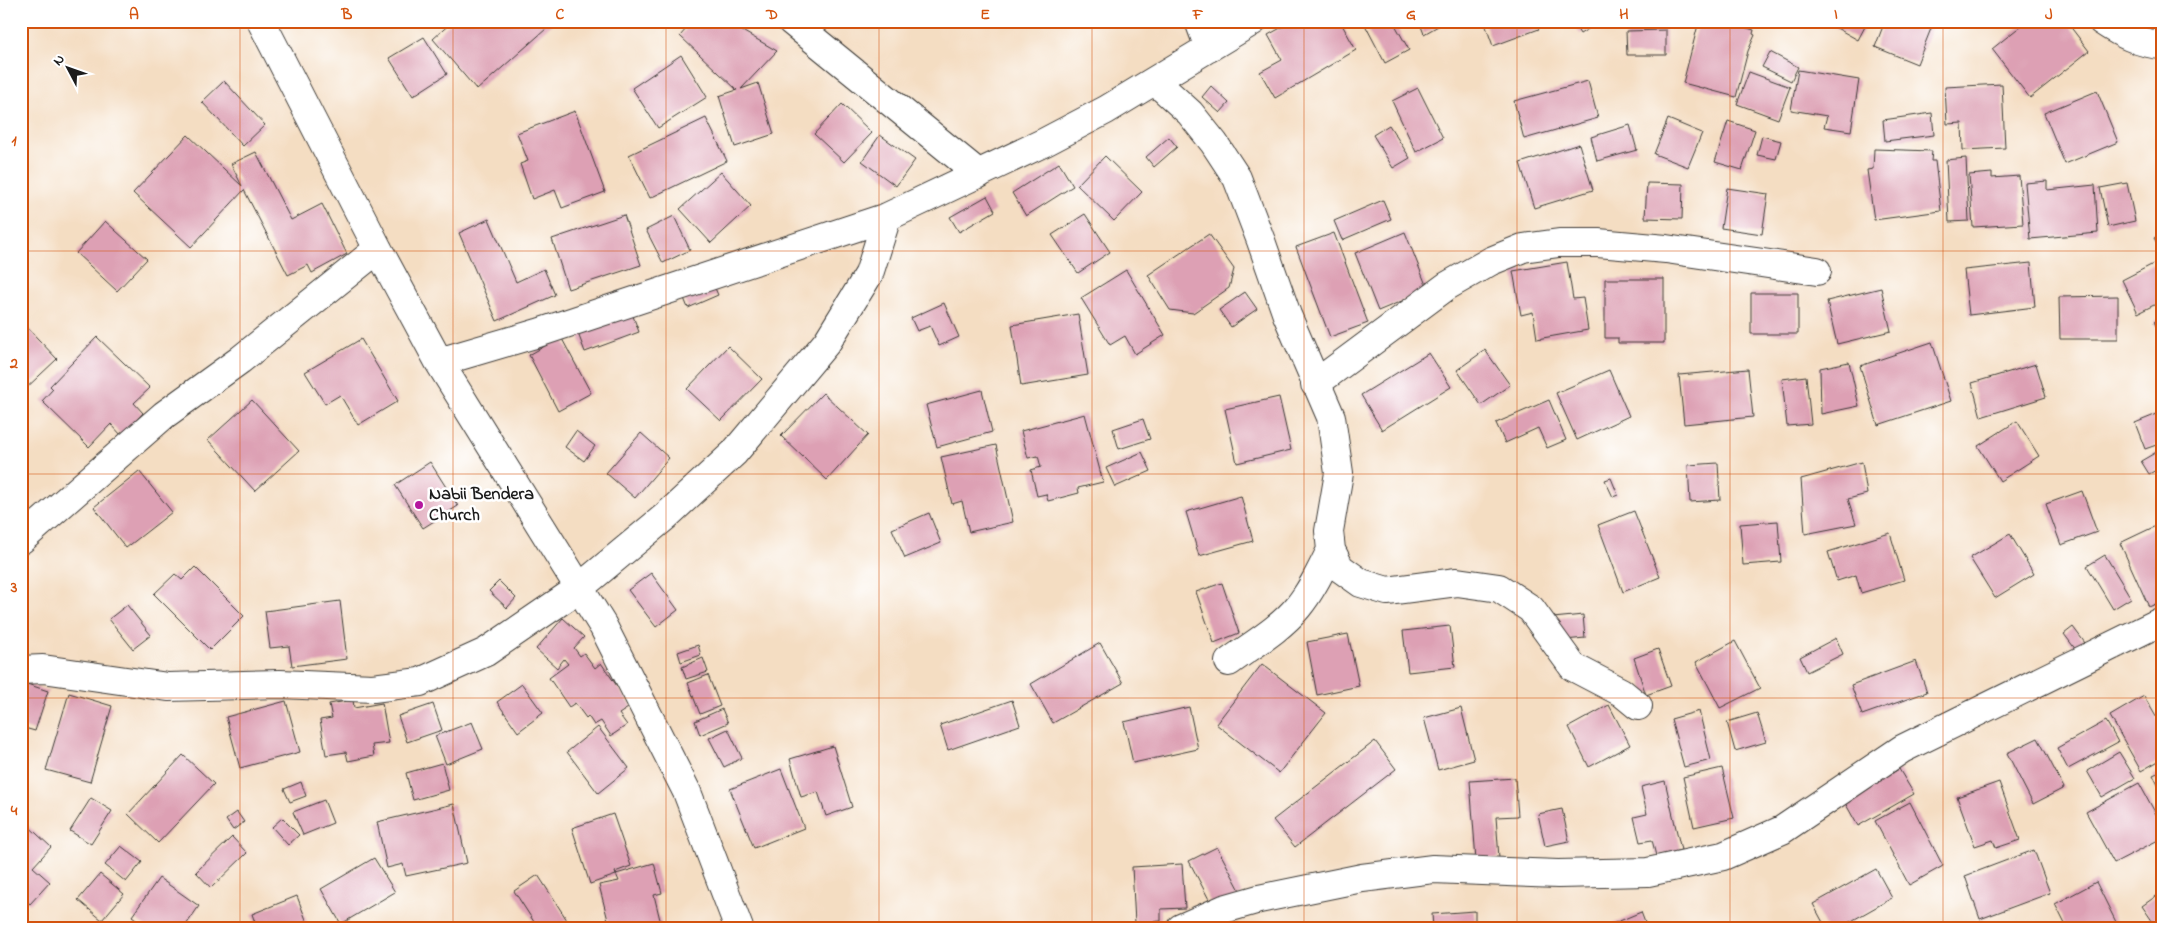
<svg xmlns="http://www.w3.org/2000/svg" width="2183" height="949" font-family="'Indie Flower',sans-serif">
<style>
.building{fill:#dda0b4}
.lines{fill:none;stroke-linecap:round;stroke-linejoin:round}
.minor-casing{stroke:#3c3935;stroke-width:30}
.minor{stroke:#fff;stroke-width:28}
.grid{fill:none;stroke:#d4530e;stroke-width:1;stroke-opacity:0.55}
.poi-dot{fill:#b5179e;stroke:#fff;stroke-width:2}
.labels{text-anchor:middle;dominant-baseline:central;stroke-width:5;stroke-linejoin:round;paint-order:stroke}
.poi-label{font-size:18px;font-weight:bold;fill:#1c1c1c;stroke:#fff;text-anchor:start}
.neatline{fill:none;stroke:#d4530e;stroke-width:2}
.grid-label{font-size:16px;text-anchor:middle;font-weight:bold;fill:#d4530e}
</style>
<rect width="100%" height="100%" fill="#fff"/>
<filter id="ink" filterUnits="userSpaceOnUse"><feTurbulence type="fractalNoise" baseFrequency=".02" numOctaves="2"/><feDisplacementMap in="SourceGraphic" scale="10" xChannelSelector="R" yChannelSelector="G"/><feConvolveMatrix kernelMatrix="1 2 1 2 8 2 1 2 1" color-interpolation-filters="sRGB"/></filter>
<filter id="wash" filterUnits="userSpaceOnUse"><feTurbulence type="fractalNoise" baseFrequency=".0096" numOctaves="4" result="noise"/><feDisplacementMap in="SourceGraphic" scale="20" xChannelSelector="R" yChannelSelector="G"/><feGaussianBlur stdDeviation="1.12" result="paint"/><feColorMatrix in="noise" values="0 0 0 0 0 0 0 0 0 0 0 0 0 0 0 0 0 1.4 0 .05"/><feComposite in="paint" operator="in"/></filter>
<g filter="url(#wash)">
<rect width="100%" height="100%" fill="#f4ddc2"/>
<g id="blocks">
<path class="building" d="M453,21H555L477,90L433,39Z
M693,21H725L777,51L741,89L758,83L774,134L735,147L719,96L737,90L680,36Z
M1293,21H1340L1356,50L1275,98L1260,72L1282,60L1268,35Z
M1363,21H1393L1409,50L1385,63Z
M1419,21H1447L1424,34Z
M1484,21H1536L1539,29L1493,46Z
M1572,21H1601L1580,34Z
M1699,21H1724L1754,30L1753,34L1755,35L1748,51L1736,97L1683,83Z
M1824,21H1868L1858,40Z
M1885,21H1934L1917,64L1875,47Z
M2027,21H2066L2089,51L2030,98L1992,49Z
M1666,30V55H1627L1626,31Z
M424,37L447,74L413,96L389,58Z
M1770,52L1798,67L1791,81L1762,67Z
M681,55L707,97L658,128L632,88Z
M1798,70L1859,80L1851,131L1824,127L1827,116L1791,110Z
M1749,72L1790,87L1778,119L1737,104Z
M224,81L265,125L243,146L202,102Z
M1588,81L1598,118L1524,139L1514,101Z
M2002,84L2005,148L1963,150L1962,123L1947,124L1945,87Z
M1211,86L1229,103L1220,113L1202,97Z
M1418,88L1443,138L1416,152L1392,101Z
M2097,91L2118,142L2065,164L2044,113Z
M842,104L872,133L844,162L814,134Z
M575,111L605,192L562,208L555,190L532,199L520,164L528,161L517,133Z
M1932,113L1934,135L1885,141L1883,120Z
M706,118L727,161L650,198L629,155Z
M1668,119L1702,133L1688,167L1654,154Z
M1728,121L1755,130L1742,170L1715,162Z
M1389,125L1410,158L1393,168L1373,135Z
M1630,125L1637,150L1597,161L1591,137Z
M188,135L242,186L231,164L256,152L291,220L322,204L347,254L312,273L308,265L288,275L244,190L191,247L133,193Z
M880,135L915,160L896,186L862,161Z
M1762,136L1781,141L1776,159L1757,155Z
M1169,137L1177,147L1154,167L1146,157Z
M1579,144L1593,190L1534,208L1520,163Z
M1874,149L1932,151L1931,161H1935L1941,211L1874,220L1867,170L1873,169Z
M1105,156L1142,192L1114,221L1077,185Z
M1966,158L1969,221L1949,222L1946,160Z
M1059,163L1073,186L1026,216L1012,193Z
M721,172L751,206L711,243L680,209Z
M1992,173V178L2019,176L2023,224L1973,227L1969,175Z
M2047,181V190L2095,185L2098,233L2030,239L2025,183Z
M1647,183L1683,184L1682,219L1645,218Z
M2127,183L2135,221L2108,227L2100,188Z
M1727,188L1768,194L1762,234L1721,228Z
M987,196L995,211L959,232L950,217Z
M1383,200L1391,219L1342,240L1334,221Z
M1085,214L1110,252L1078,273L1052,235Z
M624,215L641,265L568,289L552,239Z
M674,216L690,250L663,263L646,230Z
M489,219L516,282L544,269L555,295L497,321L459,233Z
M105,221L147,259L117,291L76,253Z
M1405,232L1428,290L1378,311L1355,253Z
M1334,233L1368,323L1330,337L1296,247Z
M2162,233V252L2154,238Z
M1209,234L1234,269L1229,288L1193,313L1170,310L1148,275Z
M1567,262L1573,299L1583,298L1588,330L1537,339L1533,312L1521,315L1513,271Z
M2157,262L2162,272V301L2138,313L2122,280Z
M2031,263L2035,307L1969,315L1964,270Z
M1126,270L1165,335L1135,354L1125,336L1110,345L1081,298Z
M710,277L718,295L688,308L681,291Z
M1605,279H1664V343H1618V338H1605Z
M1881,288L1891,331L1837,344L1827,301Z
M1245,292L1257,309L1231,327L1219,310Z
M1751,293H1798V334H1751Z
M2118,296V339H2060L2059,297Z
M944,303L959,337L939,346L930,326L917,331L911,318Z
M630,308L639,332L585,352L576,328Z
M1078,314L1088,375L1021,386L1012,325Z
M2162,317V336L2154,322Z
M21,321L57,359L21,393Z
M97,337L150,388L134,403L143,413L122,436L111,424L89,447L42,401L53,389L50,386Z
M561,337L591,393L558,411L529,355Z
M361,339L398,401L358,425L340,395L325,404L305,372Z
M1932,342L1951,401L1878,425L1860,366Z
M728,346L762,379L721,421L687,389Z
M1485,350L1510,385L1481,405L1457,370Z
M1429,353L1451,387L1382,430L1361,395Z
M1849,362L1859,406L1821,414L1820,368Z
M2036,364L2046,397L1981,417L1972,383Z
M1748,369L1753,417L1684,424L1679,375Z
M1609,370L1629,416L1577,440L1556,393Z
M1806,376L1811,424L1787,426L1782,379Z
M982,390L992,432L937,447L926,405Z
M823,393L868,435L827,480L781,436Z
M1279,397L1291,450L1237,463L1225,409Z
M252,400L299,451L255,491L208,440Z
M1549,400L1566,440L1547,448L1538,428L1505,443L1496,423Z
M2162,412V443L2145,449L2135,423Z
M1085,414L1103,482L1078,488L1079,493L1048,501L1046,494L1037,496L1031,470L1041,467L1038,456L1028,458L1021,431Z
M1143,419L1150,439L1119,449L1113,429Z
M2017,421L2039,456L2000,481L1978,446Z
M576,431L595,446L584,461L565,447Z
M641,433L669,458L635,498L606,473Z
M996,445L1013,522L969,532L962,501L952,504L941,457Z
M2160,450L2162,454V467L2149,474L2141,461Z
M1142,452L1151,471L1115,487L1106,468Z
M430,462L458,506L423,528L395,485Z
M1862,462L1867,494L1848,499L1856,524L1805,534L1801,479Z
M1718,463L1720,500L1690,502L1688,465Z
M139,471L172,512L126,548L94,507Z
M1611,478L1618,495L1613,497L1605,480Z
M2082,491L2097,532L2061,545L2046,504Z
M1241,496L1253,541L1199,556L1186,512Z
M1634,511L1660,577L1623,592L1598,525Z
M929,513L941,543L905,558L892,529Z
M1778,521L1781,562L1743,565L1740,524Z
M2162,523V601L2149,607L2120,543Z
M1890,533L1904,580L1861,593L1856,575L1837,581L1828,552Z
M2010,534L2034,574L1995,598L1970,558Z
M2105,555L2131,598L2113,609L2087,566Z
M195,567L244,616L210,650L154,594L175,574L182,580Z
M651,573L678,610L656,627L628,590Z
M499,581L516,598L507,608L489,591Z
M1222,583L1239,633L1214,643L1196,592Z
M340,601L347,659L292,666L289,646L270,648L265,611Z
M127,605L151,635L133,649L109,619Z
M1583,615L1585,638L1555,641L1553,618Z
M563,618L584,637L574,648L580,656L584,653L595,668L601,663L631,706L619,714L627,725L611,736L601,721L594,725L588,716L586,718L575,703L569,707L549,678L568,664L564,659L557,668L536,649Z
M1450,626L1455,667L1408,672L1403,631Z
M2073,627L2085,643L2076,650L2064,634Z
M1348,634L1359,686L1317,695L1307,642Z
M1836,638L1843,654L1807,672L1800,657Z
M1735,641L1760,688L1720,708L1696,662Z
M1100,643L1123,683L1053,723L1031,684Z
M698,645L701,655L681,662L678,652Z
M1658,649L1671,686L1646,695L1634,658Z
M703,658L708,672L686,679L682,667Z
M1916,661L1927,692L1862,715L1851,685Z
M1262,664L1326,713L1279,773L1216,724Z
M708,675L720,706L700,714L688,683Z
M21,682L48,691L35,731L21,727Z
M522,684L543,713L518,732L497,702Z
M69,693L112,706L90,782L46,770Z
M2144,696L2162,727V759L2141,771L2110,716Z
M353,700L354,708L382,703L389,743L372,745L374,756L348,761L346,752L326,755L320,720L332,718L329,704Z
M1012,700L1020,725L948,750L940,725Z
M286,701L300,752L240,768L226,717Z
M433,704L442,730L407,742L398,716Z
M1609,705L1630,745L1589,767L1569,727Z
M1189,707L1198,749L1133,763L1124,722Z
M1461,708L1474,760L1438,770L1424,718Z
M722,709L728,723L700,735L695,721Z
M1699,711L1711,760L1684,767L1671,719Z
M1757,713L1766,742L1735,751L1727,722Z
M2106,721L2118,742L2068,769L2057,748Z
M472,722L483,749L446,764L435,736Z
M598,727L629,768L598,793L567,752Z
M728,729L742,758L724,767L709,738Z
M2038,738L2064,788L2033,804L2007,753Z
M1375,741L1396,769L1295,847L1273,820Z
M833,746L852,807L826,816L818,792L801,797L790,759Z
M2119,752L2135,778L2102,797L2087,771Z
M183,755L214,784L158,843L128,814Z
M442,763L449,790L413,800L406,773Z
M1722,768L1734,818L1694,827L1683,777Z
M781,769L804,828L754,848L730,789Z
M1899,769L1914,794L1858,826L1844,801Z
M2162,771V793L2153,775Z
M1515,778L1518,816L1496,817L1499,858L1476,860L1470,781Z
M1665,781L1681,850L1656,856L1652,840L1640,842L1634,817L1647,814L1641,787Z
M301,782L306,796L290,802L284,789Z
M1999,782L2020,840L1996,848L1993,840L1975,846L1957,797Z
M2139,783L2162,825V838L2114,863L2086,812Z
M91,798L112,811L91,844L70,831Z
M324,800L333,823L303,835L293,812Z
M1910,802L1943,866L1909,885L1875,821Z
M454,804L467,863L406,876L403,864L387,868L377,822Z
M1562,809L1569,841L1545,846L1538,814Z
M237,812L244,822L233,830L226,820Z
M613,814L631,866L615,872L616,875L590,884L572,828Z
M282,818L299,835L288,845L272,827Z
M23,821L51,847L33,867L50,882L30,904L21,897V823Z
M232,837L247,853L211,888L196,872Z
M121,846L142,862L126,882L105,865Z
M1217,847L1242,894L1214,909L1189,861Z
M2034,850L2050,893L1980,919L1965,876Z
M374,858L395,892L341,924L321,889Z
M654,863L662,893L654,895L662,928H610L599,885L619,881L616,874Z
M1182,864L1185,908L1161,909V921L1135,923L1132,867Z
M1876,869L1892,898L1839,928H1826L1813,904Z
M100,874L124,894L102,920L78,900Z
M538,875L567,920L555,928H538L514,891Z
M159,878L199,906L184,928H148L132,916Z
M2096,882L2119,928H2067L2055,904Z
M2162,892V924L2157,928L2142,906Z
M297,896L308,925L302,928H257L252,914Z
M1475,911V928H1433L1432,914Z
M1641,912L1647,928H1603Z
M1905,923L1908,928H1897Z"/>
</g>
</g>
<g filter="url(#ink)">
<use href="#blocks" fill-opacity="0" stroke="#3c3935" stroke-width="1"/>
<g class="lines">
<g class="minor-casing">
<path id="minor" d="M261,21L378,249L439,362L603,626L687,792L739,928
M791,21L979,174
M1199,21L1209,48
M2102,21C2120,33 2140,44 2162,45
M1156,82L1190,113L1214,143L1237,178L1261,241L1287,315L1331,417L1339,473L1329,531L1331,550L1340,568L1361,583L1387,591L1457,582L1499,588L1531,609L1573,667L1621,692L1638,706
M439,362L538,333L887,217L1045,142L1106,110L1253,21
M1315,384L1447,286L1491,261L1523,248L1559,243H1598L1666,249L1817,271
M21,540L164,415L240,360L378,249
M1229,662C1252,645 1280,629 1298,607C1312,590 1321,570 1331,550
M21,670L43,669L168,687L280,684L373,688L420,682L486,652L578,589L666,516L734,453L827,342L869,274L887,217
M1181,928L1224,909L1259,899L1362,878L1433,869L1558,874L1648,872L1723,856L1782,830L1902,749L2162,621"/>
</g>
<use href="#minor" class="minor"/>
</g>
</g>
<path class="grid" d="M240,21V928M453,21V928M666,21V928M879,21V928M1092,21V928M1304,21V928M1517,21V928M1730,21V928M1943,21V928M21,251H2162M21,474H2162M21,698H2162"/>
<circle class="poi-dot" cx="419" cy="505" r="5"/>
<g class="labels">
<g class="poi-label">
<text x="429" y="495">Nabii Bendera<tspan x="429" dy="21">Church</tspan></text>
</g>
</g>
<rect width="2183" height="949" fill="none" stroke="#fff" stroke-width="55"/>
<g transform="translate(68 68) rotate(311)" stroke="#ffffff" stroke-width="4" paint-order="stroke">
<path d="M0-4L9 19L0 12L-9 19Z" fill="#1c1c1c"/>
<text y="-8" font-size="14" font-weight="bold" text-anchor="middle" fill="#1c1c1c">N</text>
</g>
<rect x="28" y="28" width="2128" height="894" class="neatline"/>
<g class="grid-label">
<text x="134" y="19">A</text>
<text x="347" y="19">B</text>
<text x="560" y="19">C</text>
<text x="772" y="19">D</text>
<text x="985" y="19">E</text>
<text x="1198" y="19">F</text>
<text x="1411" y="19">G</text>
<text x="1624" y="19">H</text>
<text x="1836" y="19">I</text>
<text x="2049" y="19">J</text>
<text x="14" y="145">1</text>
<text x="14" y="368">2</text>
<text x="14" y="592">3</text>
<text x="14" y="815">4</text>
</g>
</svg>
